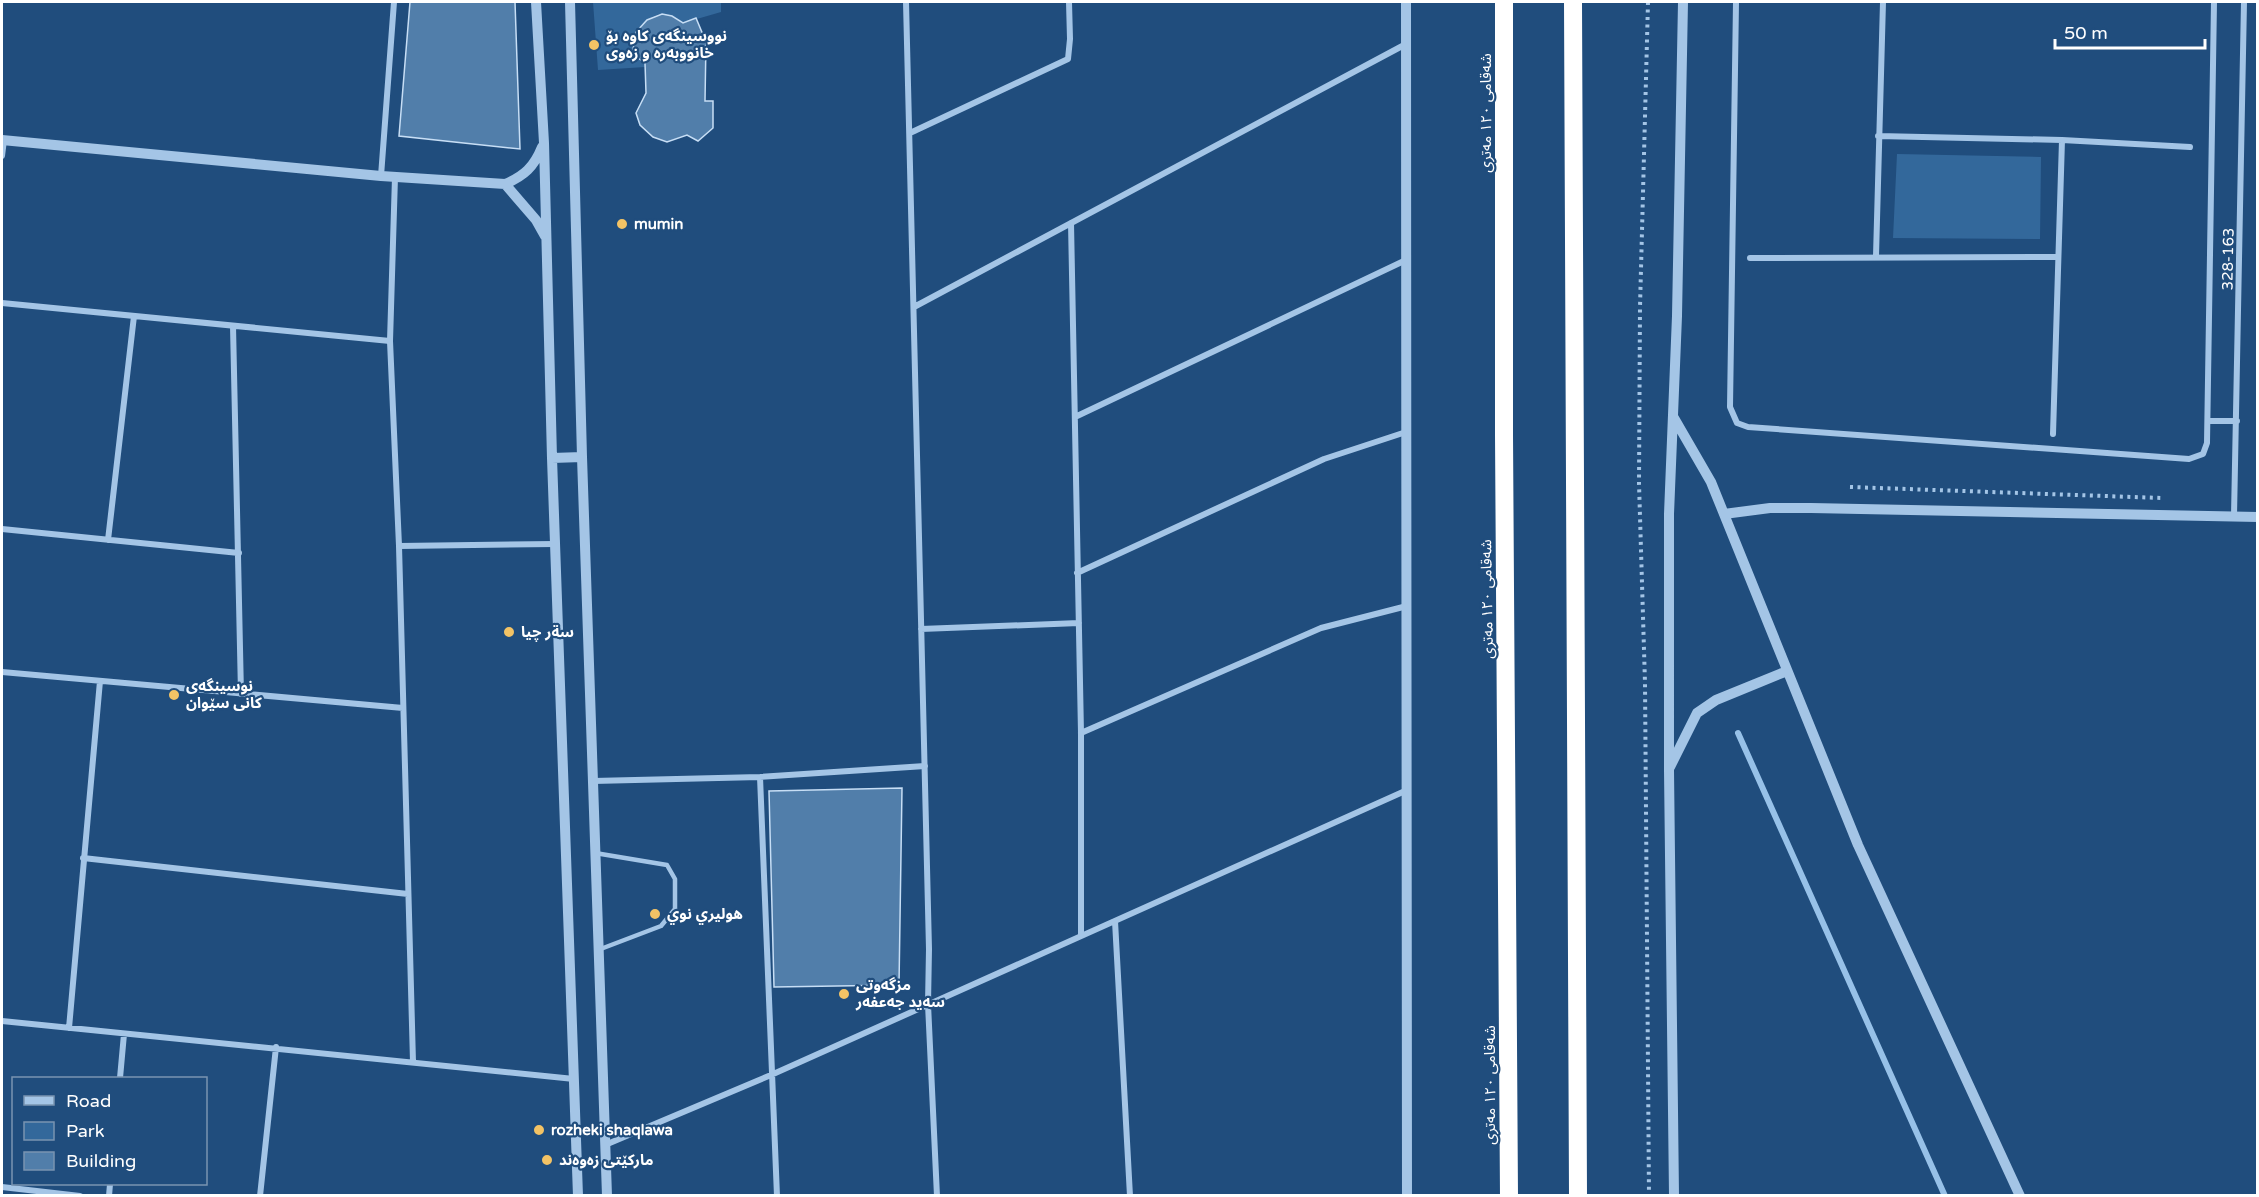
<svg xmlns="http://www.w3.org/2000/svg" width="2259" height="1197" font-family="'Varela Round','Noto Sans Arabic',sans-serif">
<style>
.green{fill:#33689b}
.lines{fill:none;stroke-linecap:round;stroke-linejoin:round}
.stream{stroke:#97c1e8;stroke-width:6}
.building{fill:#517eaa;stroke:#c7def5;stroke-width:1.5}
.path{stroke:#a4c5e6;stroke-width:4;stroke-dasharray:3 4.5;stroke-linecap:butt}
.service{stroke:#a4c5e6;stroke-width:4.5}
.minor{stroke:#a4c5e6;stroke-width:6}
.tertiary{stroke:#a4c5e6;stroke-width:10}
.motorway{stroke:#fff;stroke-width:18}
.poi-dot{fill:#f3c365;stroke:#204d7d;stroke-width:2}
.labels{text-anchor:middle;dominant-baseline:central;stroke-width:4.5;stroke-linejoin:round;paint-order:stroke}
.poi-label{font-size:15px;font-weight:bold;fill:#fff;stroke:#204d7d;text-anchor:start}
.street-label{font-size:15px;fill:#fff;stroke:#204d7d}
</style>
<rect width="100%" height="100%" fill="#204d7d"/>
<path class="green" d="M593,2H721V12L683,23C677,19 669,13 661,14C638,18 623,48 645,62V67L598,70Z
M1897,154L2041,157L2040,239L1893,238Z"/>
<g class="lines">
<path class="stream" d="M1738,733L1945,1196"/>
</g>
<path class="building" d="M410,2H515L520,149L399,136Z
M662,14L672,16L683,23L696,18L706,42L705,101H713V128L698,141L687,135L667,142L653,137L640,125L636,113L646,93L645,63L638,58L633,49L636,32L647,20Z
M902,788L899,985L774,987L769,791Z"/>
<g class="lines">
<path class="path" d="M1648,2L1640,307L1639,483L1645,683L1649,1196
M1850,487L2161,498"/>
<path class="service" d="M595,853L667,865L675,879V909L661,926L598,950"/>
<path class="minor" d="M906,2L929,949L928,1004L937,1196
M1736,2L1730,407L1737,423L1748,427L2189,459L2203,454L2207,443L2214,2
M910,133L1068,59L1070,39L1069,2
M1878,136L2062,140L2190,147
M2,156L4,140
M381,176L394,2
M395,177L390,341L399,546L413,1062
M1071,223L1081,733V936
M1876,256L1883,2
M1750,258L2058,257
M2,303L390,341
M914,307L1406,44
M233,326L241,694
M1075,417L1406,260
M2208,421H2237
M2053,434L2062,140
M2234,516L2244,2
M2,529L239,553
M108,540L134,316
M399,546L555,544
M1077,573L1324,459L1406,432
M921,629L1079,623
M2,672L403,708
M1081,733L1321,628L1407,606
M760,777L777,1196
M593,781L760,777L925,766
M83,858L408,894
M1115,921L1130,1196
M2,1021L574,1079
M69,1028L100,681
M120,1078L124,1034
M605,1145L771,1075L1405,791
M2,1187L80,1196
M109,1196L110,1184
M260,1196L276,1047"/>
<path class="tertiary" d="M536,2L544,143L552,458L578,1196
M570,2L582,457L607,1196
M1406,2C1407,400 1405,797 1407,1196
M2,140L381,176L505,184C524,176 534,167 542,147
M505,184L536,220L545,236
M1674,418L1711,482L1858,845L2020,1196
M552,458L582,457
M1724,514L1770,508H1811L2258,517
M1670,767L1697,713L1716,700L1787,671
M1674,1196L1669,770V514L1677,316L1683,2"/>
<path class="motorway" d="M1504,2V435L1509,1196
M1573,2L1578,1196"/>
</g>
<g class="poi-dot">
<circle cx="594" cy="45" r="6"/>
<circle cx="622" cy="224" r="6"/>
<circle cx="509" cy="632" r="6"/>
<circle cx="174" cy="695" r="6"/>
<circle cx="655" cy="914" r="6"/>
<circle cx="844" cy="994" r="6"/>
<circle cx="539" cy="1130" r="6"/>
<circle cx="547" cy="1160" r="6"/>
</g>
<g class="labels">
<g class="poi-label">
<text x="606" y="36">نووسینگەی کاوە بۆ<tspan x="606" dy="17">خانووبەرە و زەوی</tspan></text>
<text x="634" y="224">mumin</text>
<text x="521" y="632">سةر چيا</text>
<text x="186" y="686">نوسینگەی<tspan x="186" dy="17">کانی سێوان</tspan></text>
<text x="667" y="914">هوليري نوي</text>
<text x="856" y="985">مزگەوتی<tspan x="856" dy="17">سەید جەعفەر</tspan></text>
<text x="551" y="1130">rozheki shaqlawa</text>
<text x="559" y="1160">مارکێتی زەوەند</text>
</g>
<g class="street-label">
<text transform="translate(1486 113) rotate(-90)">شەقامی ١٢٠ مەتری</text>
<text transform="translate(2228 259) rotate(-89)">328-163</text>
<text transform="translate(1487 599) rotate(-91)">شەقامی ١٢٠ مەتری</text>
<text transform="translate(1490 1085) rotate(-90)">شەقامی ١٢٠ مەتری</text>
</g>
</g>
<rect width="2259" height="1197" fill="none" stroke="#ffffff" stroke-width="6"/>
<rect x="12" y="1077" width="195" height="108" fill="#204d7d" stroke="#7994b1" stroke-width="1.5"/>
<rect x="24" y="1096" width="30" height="9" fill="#a4c5e6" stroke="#7994b1" stroke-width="1.5"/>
<text x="66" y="1107" font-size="18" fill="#ffffff">Road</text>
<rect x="24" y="1122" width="30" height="18" fill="#33689b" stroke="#7994b1" stroke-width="1.5"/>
<text x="66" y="1137" font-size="18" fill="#ffffff">Park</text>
<rect x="24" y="1152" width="30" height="18" fill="#517eaa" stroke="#7994b1" stroke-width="1.5"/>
<text x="66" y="1167" font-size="18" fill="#ffffff">Building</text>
<path d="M2055 39v9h150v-9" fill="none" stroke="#ffffff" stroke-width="3"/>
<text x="2064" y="39" font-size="18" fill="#ffffff" stroke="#204d7d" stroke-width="4.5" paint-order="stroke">50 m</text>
</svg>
